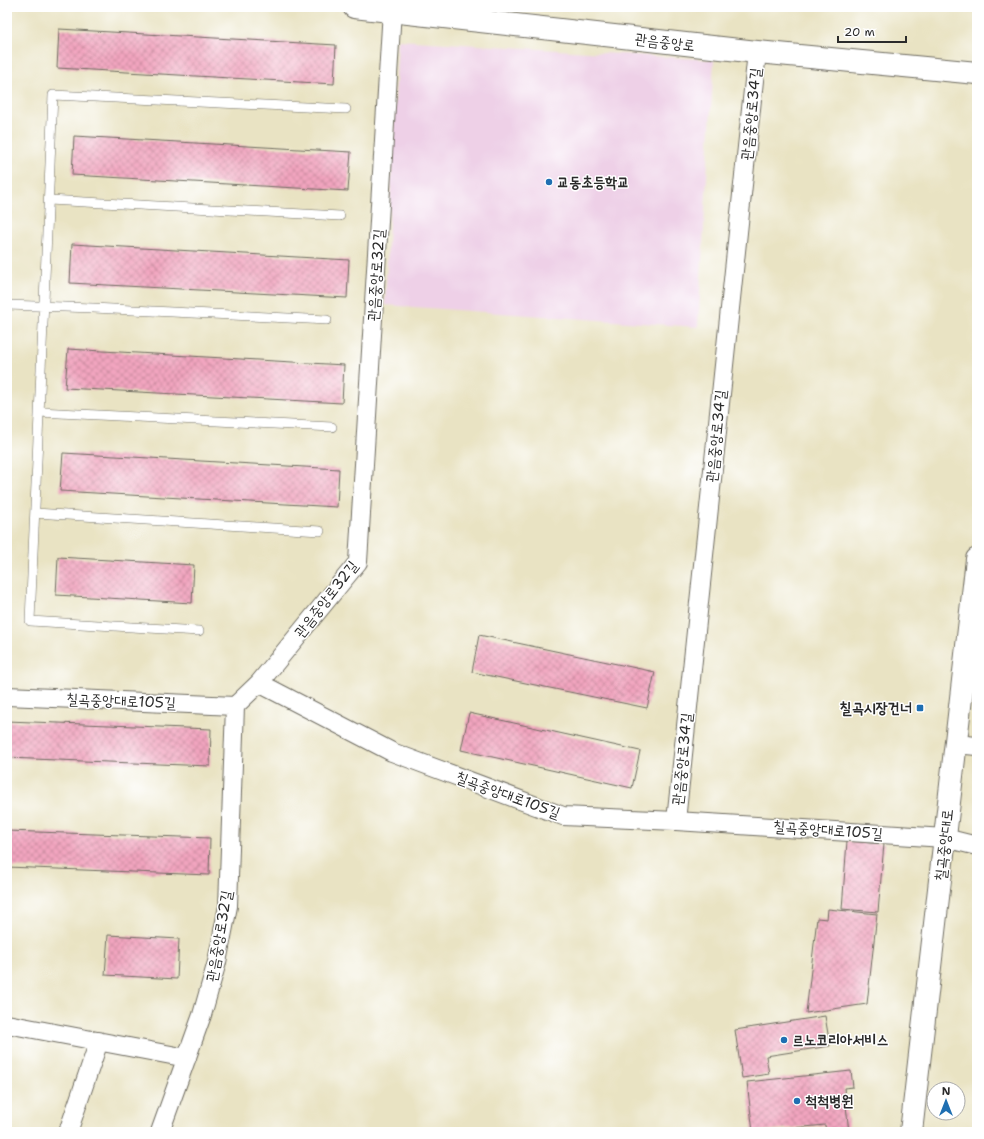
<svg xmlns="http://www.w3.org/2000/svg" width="984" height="1139" font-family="'Shantell Sans','Poor Story',sans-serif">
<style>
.built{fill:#eed0e7}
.building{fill:url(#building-cross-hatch)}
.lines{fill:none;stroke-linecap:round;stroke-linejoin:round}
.service-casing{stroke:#6e6b60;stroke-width:10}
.minor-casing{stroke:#6e6b60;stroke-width:20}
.secondary-casing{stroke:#6e6b60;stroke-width:24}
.primary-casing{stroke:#6e6b60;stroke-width:24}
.service{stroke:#fff;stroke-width:9}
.minor{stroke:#fff;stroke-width:18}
.secondary{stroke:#fff;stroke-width:22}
.primary{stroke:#fff;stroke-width:22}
.poi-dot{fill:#1f6fb2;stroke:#fff;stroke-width:1.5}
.labels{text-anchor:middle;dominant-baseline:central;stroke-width:3;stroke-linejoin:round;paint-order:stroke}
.street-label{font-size:15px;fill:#2b2b2b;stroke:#fff}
.poi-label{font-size:15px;font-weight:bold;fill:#2b2b2b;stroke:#fff;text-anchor:start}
</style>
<defs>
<pattern id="building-cross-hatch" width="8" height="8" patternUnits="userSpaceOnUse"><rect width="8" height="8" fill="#f2a5bf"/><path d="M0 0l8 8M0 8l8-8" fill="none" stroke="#c4879b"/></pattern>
</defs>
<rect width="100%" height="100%" fill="#fff"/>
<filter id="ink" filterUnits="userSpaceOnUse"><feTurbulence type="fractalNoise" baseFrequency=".025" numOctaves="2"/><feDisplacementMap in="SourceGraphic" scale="8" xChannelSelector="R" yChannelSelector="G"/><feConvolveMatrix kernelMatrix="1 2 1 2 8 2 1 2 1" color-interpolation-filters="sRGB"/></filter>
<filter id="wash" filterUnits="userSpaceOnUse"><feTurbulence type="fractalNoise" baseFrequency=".012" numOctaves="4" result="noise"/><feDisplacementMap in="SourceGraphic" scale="16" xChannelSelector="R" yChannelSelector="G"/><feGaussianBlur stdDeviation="0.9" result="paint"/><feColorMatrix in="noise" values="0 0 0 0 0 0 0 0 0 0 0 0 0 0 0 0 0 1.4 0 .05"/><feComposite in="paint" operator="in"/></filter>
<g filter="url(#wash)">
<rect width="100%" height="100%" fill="#e9e3c3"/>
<path class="built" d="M398,40L714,60L698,327L385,305Z"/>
<g id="blocks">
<path class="building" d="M59,29L336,45L334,84L57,68Z
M74,136L351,152L348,191L72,175Z
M72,244L349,260L347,298L70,283Z
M68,349L344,365L342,403L65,388Z
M63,453L339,469L337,507L60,491Z
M58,557L194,565L192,603L56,595Z
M479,635L655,672L647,708L472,672Z
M469,713L640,751L632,788L461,750Z
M7,721L211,729L210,766L7,758Z
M7,831L210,838L209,875L7,867Z
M847,841L884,844L878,912L842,909Z
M828,909L877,914L867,1004L806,1013L817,918L827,919Z
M108,935L179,939L177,979L105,975Z
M825,1016L830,1046L766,1056L769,1074L742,1078L735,1030Z
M851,1071L853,1087L844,1088L849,1132H826L825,1125L753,1132L747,1082Z"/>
</g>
</g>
<g filter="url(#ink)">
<use href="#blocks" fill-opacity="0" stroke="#6e6b60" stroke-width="1"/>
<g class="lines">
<g class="service-casing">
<path id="service" d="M49,200L340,216
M7,305L93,308L327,320
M39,412L332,427
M35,513L320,531
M199,631L30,621L53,95L346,109"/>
</g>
<g class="minor-casing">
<path id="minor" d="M477,20L484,7
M259,683L392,752L563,816L676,821L945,838L977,846
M7,696L235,706
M955,744L977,746
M676,821L757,52
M7,1024L187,1058
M68,1132L99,1041
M160,1132L202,1015L217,962L228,906L235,706L259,683L358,562L392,10"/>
</g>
<g class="secondary-casing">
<path id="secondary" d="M354,7L757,52L977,73"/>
</g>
<g class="primary-casing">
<path id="primary" d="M911,1132L977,559"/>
</g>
<use href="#service" class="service"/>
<use href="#minor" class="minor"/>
<use href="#secondary" class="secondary"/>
<use href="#primary" class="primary"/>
</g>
</g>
<g class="poi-dot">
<circle cx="549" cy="182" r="4"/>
<rect x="916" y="704" width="8" height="8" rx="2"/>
<circle cx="784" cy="1040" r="4"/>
<circle cx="797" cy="1101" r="4"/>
</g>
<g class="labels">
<g class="street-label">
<text transform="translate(665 42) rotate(7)">관음중앙로</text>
<text transform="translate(751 114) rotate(-84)">관음중앙로34길</text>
<text transform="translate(376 275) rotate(-86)">관음중앙로32길</text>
<text transform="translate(716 436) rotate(-84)">관음중앙로34길</text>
<text transform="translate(326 599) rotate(-52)">관음중앙로32길</text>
<text transform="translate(121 701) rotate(2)">칠곡중앙대로105길</text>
<text transform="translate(682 759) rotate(-84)">관음중앙로34길</text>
<text transform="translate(508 795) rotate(20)">칠곡중앙대로105길</text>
<text transform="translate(828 830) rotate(4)">칠곡중앙대로105길</text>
<text transform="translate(944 845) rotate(-84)">칠곡중앙대로</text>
<text transform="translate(219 936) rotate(-80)">관음중앙로32길</text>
</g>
<g class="poi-label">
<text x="557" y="182">교동초등학교</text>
<text x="912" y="708" text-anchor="end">칠곡시장건너</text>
<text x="792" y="1040">르노코리아서비스</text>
<text x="805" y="1101">척척병원</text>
</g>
</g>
<rect width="984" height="1139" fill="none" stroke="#fff" stroke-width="24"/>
<g transform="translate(946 1101)"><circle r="19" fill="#ffffff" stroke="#aaaaaa"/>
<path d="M0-3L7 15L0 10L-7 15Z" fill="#1f6fb2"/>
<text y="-6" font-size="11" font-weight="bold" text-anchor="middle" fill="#2b2b2b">N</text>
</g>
<path d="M838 36v6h68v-6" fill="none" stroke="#2b2b2b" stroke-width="2"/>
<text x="844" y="36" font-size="12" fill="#2b2b2b" stroke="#ffffff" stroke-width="3" paint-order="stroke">20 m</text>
</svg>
